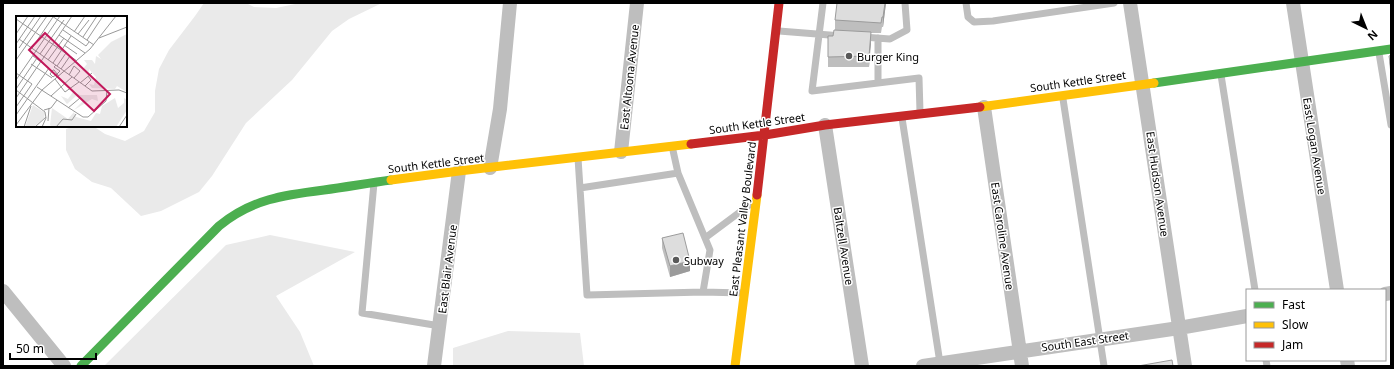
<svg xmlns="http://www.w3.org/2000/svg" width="1394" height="369" font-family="'Noto Sans',sans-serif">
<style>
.green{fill:#eaeaea}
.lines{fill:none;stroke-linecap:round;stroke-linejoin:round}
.lane{stroke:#bebebe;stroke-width:7}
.street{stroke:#bebebe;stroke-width:14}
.fast{stroke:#4caf50;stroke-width:9}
.slow{stroke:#ffc107;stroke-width:9}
.jam{stroke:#c62828;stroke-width:9}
.wall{fill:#bebebe}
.shaded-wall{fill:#9b9b9b}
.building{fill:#ddd;stroke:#9b9b9b}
.poi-dot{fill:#595959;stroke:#fff;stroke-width:1.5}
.labels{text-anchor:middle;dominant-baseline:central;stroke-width:3;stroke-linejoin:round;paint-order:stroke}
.poi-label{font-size:11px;fill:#000;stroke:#fff;text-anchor:start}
.street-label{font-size:11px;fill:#000;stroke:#fff}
.inset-road{fill:none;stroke:#999;stroke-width:1}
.view{fill:#c2185b;fill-opacity:0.15;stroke:#c2185b;stroke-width:2}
.inset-edge{fill:none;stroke:#000;stroke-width:2}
</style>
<rect width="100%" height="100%" fill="#fff"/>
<path class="green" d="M204,3H246L254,7L276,8L300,3H382L349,19L332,31L292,80L246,123L212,176L199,192L161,211L141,216L111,188L92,182L75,169L66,150V129L75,126H93L105,134L125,141L144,131L155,112V91L159,69L169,50L195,16Z
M270,235L355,252L276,296L300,332L314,366H104L226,245Z
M508,331L580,333L584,366H453V348Z"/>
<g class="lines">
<path class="lane" d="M823,3L812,91L919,78L920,112
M966,3L968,17L974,22L993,21L1114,3
M779,31L842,36
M863,37L890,39L907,30L905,3
M1379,53L1391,125
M1221,75L1255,290
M878,83V38
M1063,99L1104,366
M902,118L940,363
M578,158L587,295L703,292L710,250L678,173L672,146
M374,183L362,313L440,326
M580,188L678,173
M705,238L752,203
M703,292L743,293
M1266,360L1267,366"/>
<path class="street" d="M1130,3L1185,366
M1293,3L1337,290
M984,107L1022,366
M825,125L862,366
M621,152L637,3
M490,168L500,109L510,3
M3,291L64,366
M1385,294L1391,293
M1347,360L1348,366
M434,366L459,171
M923,366L1179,328L1247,316"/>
<path class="fast" d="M1154,83L1391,49
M81,366L219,226C252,199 284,195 324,190C346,187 369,183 391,180"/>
<path class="slow" d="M980,107L1154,83
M391,180L459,171L691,144
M735,366L757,195"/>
<path class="jam" d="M765,135L825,125L980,107
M691,144L765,135
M757,195L779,3"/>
</g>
<path class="wall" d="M886,3L883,27H882L881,33H871L869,67H828V36H833L835,30V20Z
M1391,55V76L1389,63V56Z
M662,238L690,271L670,277L662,248Z"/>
<path class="shaded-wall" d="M885,3H886L883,27V17Z
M871,32V43L869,67V56Z
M690,261V271L670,277V266Z"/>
<path class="building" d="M837,3H885L883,17H882L881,23L835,20Z
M834,30L871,32L869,56L828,57V36H833Z
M1391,55V69L1389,56Z
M683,233L690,261L670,266L662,238Z
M1172,360L1173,366H1138Z"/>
<g class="poi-dot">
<circle cx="849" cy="56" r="4"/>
<circle cx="676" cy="260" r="4"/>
</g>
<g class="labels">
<g class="poi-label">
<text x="857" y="56">Burger King</text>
<text x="684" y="260">Subway</text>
</g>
<g class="street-label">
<text transform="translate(629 77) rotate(-84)">East Altoona Avenue</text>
<text transform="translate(1078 81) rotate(-8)">South Kettle Street</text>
<text transform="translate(757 123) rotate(-8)">South Kettle Street</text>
<text transform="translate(1315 146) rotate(81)">East Logan Avenue</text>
<text transform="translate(436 163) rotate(-7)">South Kettle Street</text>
<text transform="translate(1158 184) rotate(82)">East Hudson Avenue</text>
<text transform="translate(742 219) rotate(-83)">East Pleasant Valley Boulevard</text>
<text transform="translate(1003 236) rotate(82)">East Caroline Avenue</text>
<text transform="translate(844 246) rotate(81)">Baltzell Avenue</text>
<text transform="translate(447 269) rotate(-83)">East Blair Avenue</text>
<text transform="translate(1085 341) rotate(-8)">South East Street</text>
</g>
</g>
<g transform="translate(16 16)">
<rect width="111" height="111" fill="#fff"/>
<path d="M111,18V76L101,70L99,73L76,72L73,68L78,69L80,61L73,53L72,59L66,54L71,48L68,44H76L79,48L80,40L85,43L82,39L95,26ZM57,76L64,79H81L82,85L76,83L58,94L66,86V83L60,80L51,88L45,80L52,83ZM99,82L102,92L108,87V82L111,84V94L100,111H36L34,109L36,92L52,103L58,96L60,101L75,105L80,97L84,98L86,90ZM17,89L29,97L28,102L18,111H9Z" fill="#eaeaea"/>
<path class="inset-road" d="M36,0L78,29M0,3L61,45M47,14L70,30L73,26M58,16L69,0M0,18L12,0M62,18L73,4M43,19L69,37M67,21L81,0M83,22L111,11M3,23L48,55M71,24L87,0M0,28L19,0M48,29L61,38M3,32L25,0M16,32L37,1M24,38L48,4M0,44L31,0M32,44L48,22M37,47L55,20M15,48L36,62M40,49L38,51L44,55L41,58L37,61L34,58L37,54H38L41,58L43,60M41,50L50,37M45,53L54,40M48,55L76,75L103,74L111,77M0,57L16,68L0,91M53,59L58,50L64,55L58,62M39,63L49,76L63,66M0,64L44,0M64,67L76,57M69,70L75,64L72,60M21,71L67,101H72L90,85L91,74M0,73L21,42M0,74L29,96L30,102L26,111M35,80L56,61M0,82L56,0M52,92L64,82M28,94L35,92L41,84M0,99L33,52L17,40M32,105L33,92M0,109L26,74L74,33L100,0M8,111L15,90M19,111L30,101M40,111L47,103L56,104L60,98M103,111L111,99"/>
<path class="view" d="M29,17L94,78L78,95L13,34Z"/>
<rect width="111" height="111" class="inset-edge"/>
</g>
<rect width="1394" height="369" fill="none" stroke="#000000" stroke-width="8"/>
<rect x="1246" y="289" width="140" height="72" fill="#ffffff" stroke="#999999"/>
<rect x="1254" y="302" width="20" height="6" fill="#4caf50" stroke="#999999"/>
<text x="1282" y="309" font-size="12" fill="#000000">Fast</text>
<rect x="1254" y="322" width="20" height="6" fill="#ffc107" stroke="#999999"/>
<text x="1282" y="329" font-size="12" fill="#000000">Slow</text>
<rect x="1254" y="342" width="20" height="6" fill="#c62828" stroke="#999999"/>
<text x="1282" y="349" font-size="12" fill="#000000">Jam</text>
<g transform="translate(1366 28) rotate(137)" stroke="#ffffff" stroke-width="3" paint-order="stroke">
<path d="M0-3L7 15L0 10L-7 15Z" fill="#000000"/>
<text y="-6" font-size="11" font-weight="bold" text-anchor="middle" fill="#000000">N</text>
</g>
<path d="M10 353v6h86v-6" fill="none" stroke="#000000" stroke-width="2"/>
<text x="16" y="353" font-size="12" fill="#000000" stroke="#ffffff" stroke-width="3" paint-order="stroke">50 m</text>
</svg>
